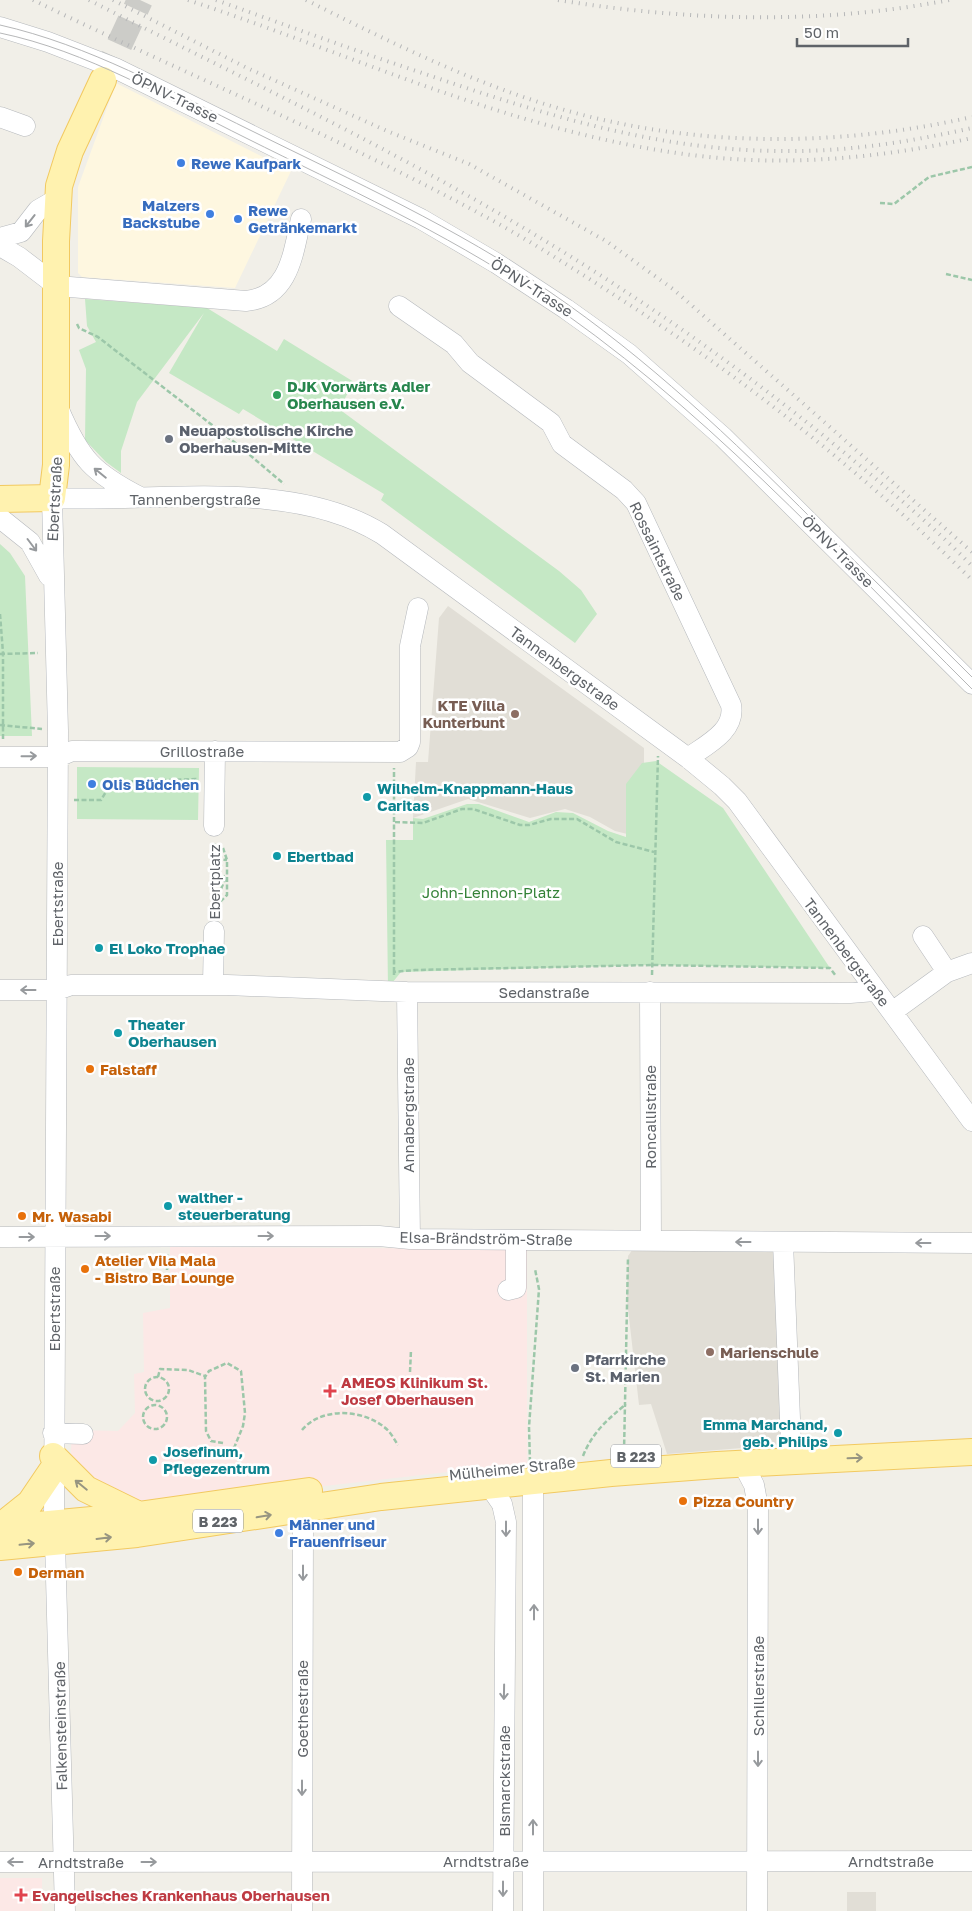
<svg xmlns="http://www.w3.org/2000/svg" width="972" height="1911" font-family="'Golos Text',sans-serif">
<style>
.commercial{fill:#fef7e0}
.education{fill:#e1ded6}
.medical{fill:#fce8e6}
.green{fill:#c5e8c5}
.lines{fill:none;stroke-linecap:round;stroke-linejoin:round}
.major-tunnel{stroke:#ccccc8;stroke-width:26;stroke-dasharray:26 13;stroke-linecap:butt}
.minor-casing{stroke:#b5b8bc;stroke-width:21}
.major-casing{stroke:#f2c960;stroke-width:28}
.path{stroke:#9cc7a9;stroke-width:2.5;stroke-dasharray:5 2.5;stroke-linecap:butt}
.minor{stroke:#fff;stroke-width:20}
.major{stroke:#fff2af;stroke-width:26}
.tram{stroke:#b6b7b8;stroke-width:1}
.rail{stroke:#b6b7b8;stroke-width:4;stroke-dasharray:1 6;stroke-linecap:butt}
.oneway{stroke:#979a9d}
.oneway2{stroke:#979581}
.shop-dot{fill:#3f7fe0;stroke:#fff;stroke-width:2}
.leisure-dot{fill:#2e9e5b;stroke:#fff;stroke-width:2}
.worship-dot{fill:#6b7280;stroke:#fff;stroke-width:2}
.education-dot{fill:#8d6e63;stroke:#fff;stroke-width:2}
.culture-dot{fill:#0f9aa8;stroke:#fff;stroke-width:2}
.food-dot{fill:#e8710a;stroke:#fff;stroke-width:2}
.health-dot{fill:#e0444e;stroke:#fff;stroke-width:2}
.labels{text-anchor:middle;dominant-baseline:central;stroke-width:5;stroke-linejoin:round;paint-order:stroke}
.shield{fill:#fff;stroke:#8f9295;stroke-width:1}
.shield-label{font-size:14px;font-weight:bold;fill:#5f6368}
.street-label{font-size:15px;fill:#5f6368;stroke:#fff}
.shop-label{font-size:15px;font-weight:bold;fill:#366cbe;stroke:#fff;text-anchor:start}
.leisure-label{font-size:15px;font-weight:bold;fill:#27864d;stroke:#fff;text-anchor:start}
.worship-label{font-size:15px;font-weight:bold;fill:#5b616d;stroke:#fff;text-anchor:start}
.education-label{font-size:15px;font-weight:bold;fill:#785e54;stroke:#fff;text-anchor:end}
.culture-label{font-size:15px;font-weight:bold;fill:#0d838f;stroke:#fff;text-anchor:start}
.park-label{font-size:15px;fill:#348238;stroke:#fff}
.food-label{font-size:15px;font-weight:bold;fill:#c56008;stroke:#fff;text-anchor:start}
.health-label{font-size:15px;font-weight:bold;fill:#be3a42;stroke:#fff;text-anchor:start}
</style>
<rect width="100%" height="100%" fill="#f1efe8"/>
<path class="commercial" d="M116,83L291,171L235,288L82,277L78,273V187Z"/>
<path class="education" d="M448,606L644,748V838L615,831L590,817L565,809L530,818L468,799L413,818L416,762H428L439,618Z
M640,1239L783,1242L791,1444L667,1454L651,1404L639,1405L627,1300L628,1256Z
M847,1892H876V1911H847Z"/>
<path class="medical" d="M170,1247L527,1249V1463L139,1507L70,1472L72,1430L118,1431L135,1413L134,1374L144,1372L143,1313L170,1308Z
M0,1878H42V1911H0Z"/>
<path class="green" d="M85,299L207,308L277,351L284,339L354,382L339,409L559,571L581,590L597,614L575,643L381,500L384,494L243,409L239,414L169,373L204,313L137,402L121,451V473L106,462L85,440L86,369L79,350L96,342L87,326Z
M0,544L10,553L25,576L32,736H0Z
M656,761L723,808L830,968L653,965L401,972L388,988L386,840H413V818L423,819L467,804H479L529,822L556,812L573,813L608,831L626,837V784L642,763Z
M77,767L199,768L198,820L77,819Z"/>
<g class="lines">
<path class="major-tunnel" d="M103,80L140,0"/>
<g class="minor-casing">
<path id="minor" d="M0,27L48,42L115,68L421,219L496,263L566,309L629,354L723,437L972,684
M0,117L25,126
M0,238L21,232L38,210L57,199
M0,246L19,257L57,286L246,301C289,297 293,254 301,219
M399,306L454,344L470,363L551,423L562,444L624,490L636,503L731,705C736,731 706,745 688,758
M59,410C80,459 93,473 140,497
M0,518L30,542L49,576
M0,757H58L72,751L400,752L408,747L410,742V646L418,608
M214,826L215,751
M947,972L972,963
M213,985L214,931
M0,990H57L71,985H227L407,992L850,993L875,991
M407,992L410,1239
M650,992L651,1241
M892,1012L947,972L923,936
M0,1237L379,1236L410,1239L972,1243
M783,1242L791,1444
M508,1290L516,1288V1240
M53,1433L83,1434
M743,1464L754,1485L758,1507L757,1911
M533,1481V1911
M489,1485L502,1504L506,1522L503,1911
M291,1511L299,1519L303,1529L302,1911
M54,1522L58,731L52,498C156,503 290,477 382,534L688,758L722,786L737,801L972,1121
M55,1541L65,1911
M0,1862L972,1861"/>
</g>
<g class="major-casing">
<path id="major" d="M0,499L52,498L56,465V241L59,186L70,151L103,80
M53,1456L86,1489L139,1515
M0,1527L30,1503L53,1469
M6,1528L124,1517L309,1491
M0,1547L137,1534L381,1497L611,1473L717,1465L972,1452"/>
</g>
<path class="path" d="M880,203L894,204L929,177L972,167
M946,274L972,280
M77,324L79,328L98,337L238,445L284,484
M0,614L3,653V740
M0,654L38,653
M0,725L42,729
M74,800H101L112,782L198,779
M395,822L423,823L462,809H473L520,825H529L551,819H577L616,842L654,852
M216,859L227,860
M217,879L225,876
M221,889L226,877
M215,907L227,895V860L223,848
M214,915V843
M394,972V768
M394,975V972L415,970L653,965L830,968L836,976
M652,975L658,756
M167,1270V1254
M410,1372L411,1350
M145 1389a12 12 0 1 1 24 0a12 12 0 1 1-24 0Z
M158,1377L160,1369L188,1370L205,1376
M143 1417a12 12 0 1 1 24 0a12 12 0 1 1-24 0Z
M302,1430C321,1407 362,1409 384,1427C390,1431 394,1439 398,1445
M223,1443L211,1441L206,1431L205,1377L209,1371L227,1363L241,1371L245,1413L243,1426L232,1453
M624,1452L628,1257
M583,1456C592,1433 607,1420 626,1404
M530,1462L529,1427L539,1289L535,1269"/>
<use href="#minor" class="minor"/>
<use href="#major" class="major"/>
<path class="tram" d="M0,25C89,45 170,91 252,131C353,181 457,228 550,292C648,359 732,439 815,522C868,574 920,625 972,677
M0,33C87,51 167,99 246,138C344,187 444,232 535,293C699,402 833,551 972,689"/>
<path class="rail" d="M33,0C183,73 339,137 486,217C527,239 566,264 605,289C737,373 861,470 972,580
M89,0C224,69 362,134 493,210C616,281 732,360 841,450C886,487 932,525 972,566
M113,0L245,67L387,131L469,164L606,241L673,289L972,552
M188,0C360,57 526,138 709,157C797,166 886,157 972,138
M216,0C288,26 359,52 431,76C545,115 660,151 782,151C846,152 909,142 972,128
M306,0C386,40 466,80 551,106C688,148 834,148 972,117
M558,0C688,21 820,25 949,0"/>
</g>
<defs><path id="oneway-shaft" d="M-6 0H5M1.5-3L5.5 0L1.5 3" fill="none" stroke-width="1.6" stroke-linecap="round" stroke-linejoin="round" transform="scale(1.25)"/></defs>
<g class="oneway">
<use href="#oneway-shaft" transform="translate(30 221) rotate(128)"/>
<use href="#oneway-shaft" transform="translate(100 473) rotate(-141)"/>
<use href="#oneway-shaft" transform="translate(32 545) rotate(53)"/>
<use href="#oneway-shaft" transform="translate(29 756) rotate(-1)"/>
<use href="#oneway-shaft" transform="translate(28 990) rotate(-180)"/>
<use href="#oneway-shaft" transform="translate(103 1236)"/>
<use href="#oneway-shaft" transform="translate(266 1236)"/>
<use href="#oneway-shaft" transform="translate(27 1237)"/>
<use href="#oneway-shaft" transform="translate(743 1242) rotate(-180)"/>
<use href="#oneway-shaft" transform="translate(923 1243) rotate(-180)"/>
<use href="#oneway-shaft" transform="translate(758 1527) rotate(90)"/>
<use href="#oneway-shaft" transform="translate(506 1529) rotate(90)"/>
<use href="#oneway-shaft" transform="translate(303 1573) rotate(90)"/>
<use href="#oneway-shaft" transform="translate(534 1612) rotate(-90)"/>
<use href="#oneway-shaft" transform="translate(504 1692) rotate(91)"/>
<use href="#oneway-shaft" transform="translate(758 1759) rotate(90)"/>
<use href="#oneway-shaft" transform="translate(302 1788) rotate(90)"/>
<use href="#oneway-shaft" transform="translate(533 1827) rotate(-90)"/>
<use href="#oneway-shaft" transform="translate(15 1862) rotate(180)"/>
<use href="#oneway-shaft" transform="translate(149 1862)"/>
<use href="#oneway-shaft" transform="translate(503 1889) rotate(90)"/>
</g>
<g class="oneway2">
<use href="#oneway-shaft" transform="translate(855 1458) rotate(-2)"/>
<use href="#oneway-shaft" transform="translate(81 1485) rotate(-141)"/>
<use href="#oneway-shaft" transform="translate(264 1516) rotate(-10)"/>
<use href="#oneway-shaft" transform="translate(104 1538) rotate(-7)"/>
<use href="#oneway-shaft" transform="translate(27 1544) rotate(-6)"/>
</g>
<g class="shop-dot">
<circle cx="181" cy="163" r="5"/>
<circle cx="210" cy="214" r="5"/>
<circle cx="238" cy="219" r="5"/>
<circle cx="92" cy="784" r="5"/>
<circle cx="279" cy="1533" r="5"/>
</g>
<circle class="leisure-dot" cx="277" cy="395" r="5"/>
<g class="worship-dot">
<circle cx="169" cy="439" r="5"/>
<circle cx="575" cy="1368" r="5"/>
</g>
<g class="education-dot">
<circle cx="515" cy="714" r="5"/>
<circle cx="710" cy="1352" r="5"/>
</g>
<g class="culture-dot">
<circle cx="367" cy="797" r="5"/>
<circle cx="277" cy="856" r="5"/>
<circle cx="99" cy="948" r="5"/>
<circle cx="118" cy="1033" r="5"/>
<circle cx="168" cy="1206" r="5"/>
<circle cx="838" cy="1433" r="5"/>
<circle cx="153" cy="1460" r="5"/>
</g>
<g class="food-dot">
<circle cx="90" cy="1069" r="5"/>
<circle cx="22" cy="1216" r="5"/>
<circle cx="85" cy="1269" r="5"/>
<circle cx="683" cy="1501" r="5"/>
<circle cx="18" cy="1572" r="5"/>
</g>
<g class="health-dot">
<path d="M327.5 1383.5h5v5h5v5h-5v5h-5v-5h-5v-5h5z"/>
<path d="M18.5 1887.5h5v5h5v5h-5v5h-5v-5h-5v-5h5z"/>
</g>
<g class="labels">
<g class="shield">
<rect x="611" y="1444.5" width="50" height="23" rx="4"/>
<rect x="193" y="1509.5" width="50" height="23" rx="4"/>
</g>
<g class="shield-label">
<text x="636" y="1456">B 223</text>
<text x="218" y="1521">B 223</text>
</g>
<g class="street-label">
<text transform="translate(175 97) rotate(26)">ÖPNV-Trasse</text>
<text transform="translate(532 287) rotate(33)">ÖPNV-Trasse</text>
<text transform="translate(54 499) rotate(-87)">Ebertstraße</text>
<text x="195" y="499">Tannenbergstraße</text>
<text transform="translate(658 551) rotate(64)">Rossaintstraße</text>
<text transform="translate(838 551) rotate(45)">ÖPNV-Trasse</text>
<text transform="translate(565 668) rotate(36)">Tannenbergstraße</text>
<text x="202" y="751">Grillostraße</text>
<text transform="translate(214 882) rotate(-90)">Ebertplatz</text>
<text transform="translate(57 904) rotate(-90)">Ebertstraße</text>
<text transform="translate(847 952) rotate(53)">Tannenbergstraße</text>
<text x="544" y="992">Sedanstraße</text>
<text transform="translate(408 1115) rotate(-90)">Annabergstraße</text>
<text transform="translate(650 1117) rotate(-90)">Roncallistraße</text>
<text transform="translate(486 1238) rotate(1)">Elsa-Brändström-Straße</text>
<text transform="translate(54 1309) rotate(-90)">Ebertstraße</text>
<text transform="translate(512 1468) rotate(-6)">Mülheimer Straße</text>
<text transform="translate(758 1686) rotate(-90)">Schillerstraße</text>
<text transform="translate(302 1709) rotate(-90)">Goethestraße</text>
<text transform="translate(60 1726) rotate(-91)">Falkensteinstraße</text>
<text transform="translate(504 1781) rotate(-90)">Bismarckstraße</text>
<text x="486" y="1861">Arndtstraße</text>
<text x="891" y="1861">Arndtstraße</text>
<text x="81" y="1862">Arndtstraße</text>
</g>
<g class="shop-label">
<text x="191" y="163">Rewe Kaufpark</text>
<text x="200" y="205" text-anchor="end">Malzers<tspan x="200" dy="17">Backstube</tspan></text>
<text x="248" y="210">Rewe<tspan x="248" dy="17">Getränkemarkt</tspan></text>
<text x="102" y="784">Olis Büdchen</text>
<text x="289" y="1524">Männer und<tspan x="289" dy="17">Frauenfriseur</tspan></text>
</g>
<g class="leisure-label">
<text x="287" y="386">DJK Vorwärts Adler<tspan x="287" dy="17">Oberhausen e.V.</tspan></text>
</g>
<g class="worship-label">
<text x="179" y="430">Neuapostolische Kirche<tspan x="179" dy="17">Oberhausen-Mitte</tspan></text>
<text x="585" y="1359">Pfarrkirche<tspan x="585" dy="17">St. Marien</tspan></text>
</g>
<g class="education-label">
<text x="505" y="705">KTE Villa<tspan x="505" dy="17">Kunterbunt</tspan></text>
<text x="720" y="1352" text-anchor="start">Marienschule</text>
</g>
<g class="culture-label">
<text x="377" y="788">Wilhelm-Knappmann-Haus<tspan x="377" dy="17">Caritas</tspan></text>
<text x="287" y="856">Ebertbad</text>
<text x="109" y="948">El Loko Trophae</text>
<text x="128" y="1024">Theater<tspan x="128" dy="17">Oberhausen</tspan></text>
<text x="178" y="1197">walther -<tspan x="178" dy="17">steuerberatung</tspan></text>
<text x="828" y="1424" text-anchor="end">Emma Marchand,<tspan x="828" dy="17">geb. Philips</tspan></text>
<text x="163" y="1451">Josefinum,<tspan x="163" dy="17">Pflegezentrum</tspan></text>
</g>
<g class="park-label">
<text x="491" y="892">John-Lennon-Platz</text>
</g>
<g class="food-label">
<text x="100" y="1069">Falstaff</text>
<text x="32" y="1216">Mr. Wasabi</text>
<text x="95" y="1260">Atelier Vila Mala<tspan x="95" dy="17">- Bistro Bar Lounge</tspan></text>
<text x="693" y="1501">Pizza Country</text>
<text x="28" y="1572">Derman</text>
</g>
<g class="health-label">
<text x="341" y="1382">AMEOS Klinikum St.<tspan x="341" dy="17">Josef Oberhausen</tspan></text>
<text x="32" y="1895">Evangelisches Krankenhaus Oberhausen</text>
</g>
</g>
<path d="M797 38v8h111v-8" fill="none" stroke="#5f6368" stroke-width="2.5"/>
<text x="804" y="38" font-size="15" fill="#5f6368" stroke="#ffffff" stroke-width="4" paint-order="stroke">50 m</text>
</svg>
